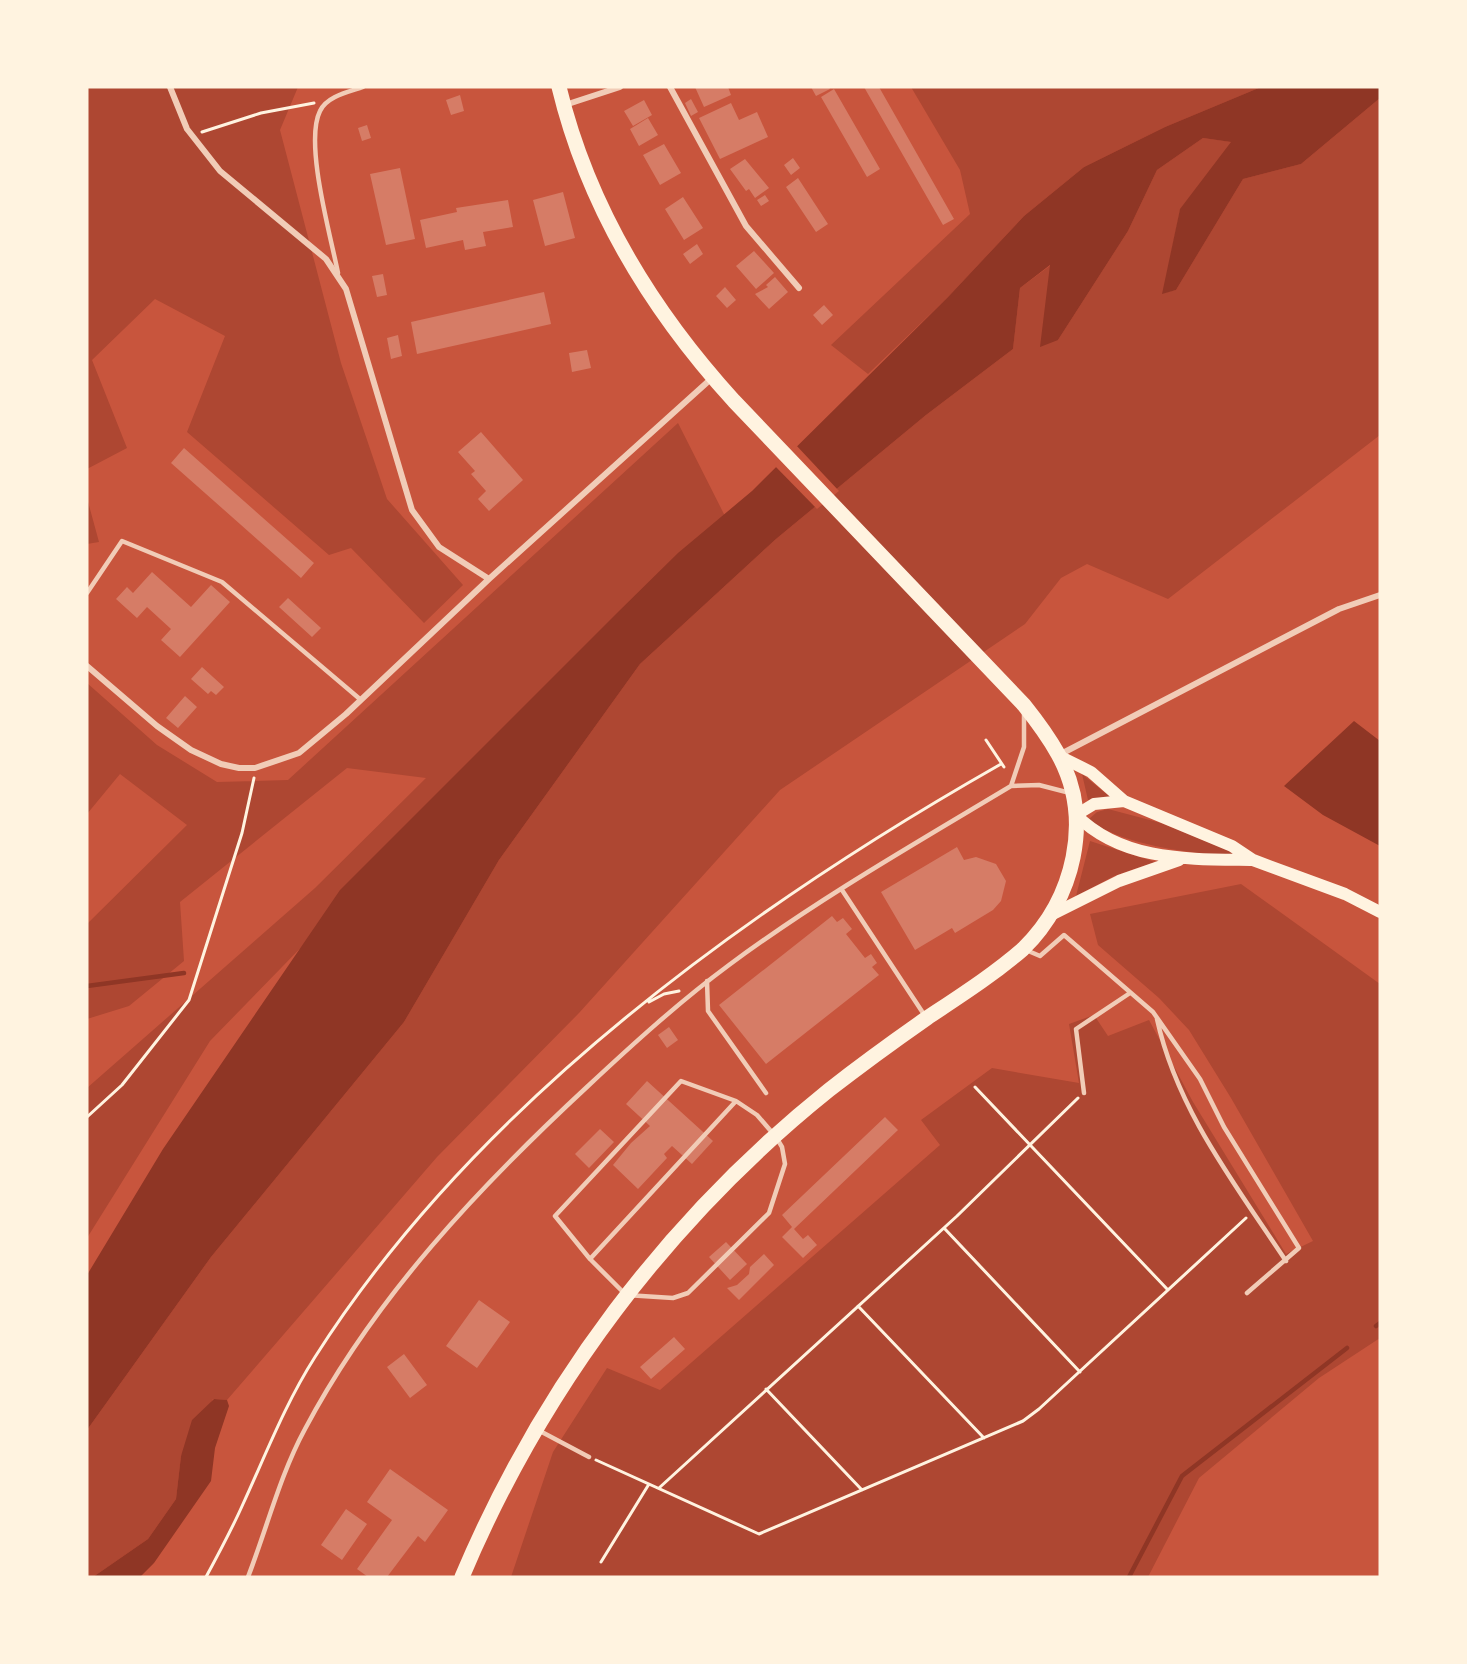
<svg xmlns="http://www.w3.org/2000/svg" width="1467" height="1664" font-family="'PT Sans Narrow',sans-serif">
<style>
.green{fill:#ae4732}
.water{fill:#8f3625}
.pier{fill:#c8553d}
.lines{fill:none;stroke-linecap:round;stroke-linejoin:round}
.stream{stroke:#8f3625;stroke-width:4.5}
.building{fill:#d67c66}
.path{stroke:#fff3e0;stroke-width:3}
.service{stroke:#f1ccb7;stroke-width:4.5}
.minor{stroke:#f1ccb7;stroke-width:6}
.secondary{stroke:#fff3e0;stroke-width:12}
.primary{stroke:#fff3e0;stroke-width:15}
</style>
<rect width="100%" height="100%" fill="#c8553d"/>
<path class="green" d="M87,87H298L280,130L341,363L387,499L463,585L424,623L351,548L329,555L187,432L225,336L155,299L92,360L127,448L87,469Z
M911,87H1261L1165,127L1084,167L1024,216L948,297L868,374L831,345L970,214L960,170Z
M1380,98V435L1168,599L1087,564L1061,578L1025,624L780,790L579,1013L437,1157L227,1400L213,1399L181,1456L176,1499L148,1539L93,1577H87V1430L211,1257L404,1022L499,860L640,664L776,539L926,415L1013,349L1020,288L1051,265L1058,340L1128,231L1157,170L1203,138L1232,142L1180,210L1163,293L1176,290L1243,179L1301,164Z
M678,423L728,522L355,892L210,1041L87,1238V1088L315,888L426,778L347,768L180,902L184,961L129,1006L87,1019V924L187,825L120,774L87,814V683L157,745L217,782L288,780Z
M87,498L99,542L87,544Z
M1082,774L1110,797L1088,800Z
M1108,809L1161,823L1232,852V856C1194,854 1116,844 1089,819L1097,812Z
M1090,841L1155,862L1114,876L1076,896Z
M1241,884L1380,984V1338L1319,1378L1199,1478L1148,1577H511L553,1452L607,1368L660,1390L940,1145L921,1120L992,1068L1079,1083L1069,1024L1094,1015L1108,1036L1149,1020L1193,1102L1286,1254L1313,1241L1231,1098L1189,1030L1159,998L1098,945L1090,914Z"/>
<path class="water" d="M1261,87H1380V98L1301,164L1243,179L1176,290L1162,294L1180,209L1231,142L1203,138L1157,170L1128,231L1058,340L1040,347L1050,265L1020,288L1013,349L926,415L776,539L640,664L499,860L404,1022L211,1257L87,1430V1275L163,1149L340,890L617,613L678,553L752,491L948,297L1024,216L1084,167L1165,127Z
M1354,721L1380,741V846L1323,815L1284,786Z
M214,1399L227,1400L229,1406L215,1448L211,1481L154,1563L140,1577H93L148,1539L176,1499L181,1456L192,1420Z"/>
<path class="pier" d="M795,444L839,491L817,509L774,465Z"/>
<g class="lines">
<path class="stream" d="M87,986L184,973
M1376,1326L1380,1323
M1129,1577L1182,1476L1347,1348"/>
</g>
<path class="building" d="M695,87H728L731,95L704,107Z
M811,87H829L830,89L816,96Z
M864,87H879L954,219L943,225Z
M834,89L880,169L867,177L821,97Z
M460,95L464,111L451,115L446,100Z
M691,99L698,112L691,116L685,103Z
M644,100L652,115L633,126L624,111Z
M731,103L739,120L757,112L768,137L720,159L699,118Z
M648,118L658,135L639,146L630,129Z
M367,125L371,138L362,141L358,128Z
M664,144L681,173L660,185L643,155Z
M793,158L800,168L791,175L784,165Z
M745,159L769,188L755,198L749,189L746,191L730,169Z
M400,168L415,239L386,245L370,174Z
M798,178L828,224L816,232L786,187Z
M563,192L575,238L545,246L533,200Z
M765,195L769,201L761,206L757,200Z
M683,197L703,228L684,240L665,209Z
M508,200L513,227L483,232L486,246L465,250L463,240L426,248L420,220L457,212L456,208Z
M697,244L703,254L690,264L683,254Z
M754,251L774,273L756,289L736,266Z
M383,274L387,295L377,297L372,276Z
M775,277L788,292L769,309L755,294L768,287L766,285Z
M725,287L736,300L727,308L716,296Z
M544,292L551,324L417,354L411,322Z
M824,305L833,315L822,325L813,315Z
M398,335L402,356L391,359L387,338Z
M587,350L591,368L572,372L569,353Z
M481,432L523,480L489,511L478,499L486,491L471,474L475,471L458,452Z
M184,448L314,563L301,578L171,463Z
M152,572L191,607L211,585L230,602L180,657L161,640L171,629L147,607L137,618L116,599L127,587L133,593Z
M288,598L321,628L312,637L279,607Z
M202,667L224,687L216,695L211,691L208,694L191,679Z
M185,696L197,707L178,728L166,718Z
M957,847L964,860L976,857L996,864L1006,881L1001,901L993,910L955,933L952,928L915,950L881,892Z
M832,916L837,922L843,918L852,929L846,934L865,958L871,954L877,963L872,967L879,975L766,1064L719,1005Z
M669,1027L678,1040L667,1048L658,1035Z
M647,1081L713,1141L692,1164L672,1146L664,1154L667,1158L638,1189L613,1165L631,1143L650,1126L626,1104Z
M885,1117L898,1130L794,1229L803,1239L808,1235L817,1245L803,1258L782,1237L792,1227L782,1215Z
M600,1129L614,1142L589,1168L575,1154Z
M726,1242L747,1264L730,1280L709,1257Z
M764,1254L774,1265L739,1300L727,1288L737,1285L749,1274L750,1267Z
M479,1300L510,1322L477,1368L446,1346Z
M674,1337L685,1349L651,1379L640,1367Z
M404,1354L427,1385L410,1398L387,1367Z
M390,1469L448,1510L425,1542L418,1536L387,1577H368L357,1569L392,1520L367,1502Z
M346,1509L367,1524L342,1560L321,1545Z"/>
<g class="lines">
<path class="path" d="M202,132L261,113L314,103
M986,740L1004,767
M649,1002L664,994L679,991
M975,1087L1168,1290
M87,1117L122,1085L189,1000L242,833L254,778
M944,1228L1080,1372
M858,1306L984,1438
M766,1389L862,1490
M596,1460L759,1534L1023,1421L1039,1409L1246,1218
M659,1488L957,1216L1078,1098
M601,1562L649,1484
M206,1577C219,1553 232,1529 243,1504C266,1454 285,1404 315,1357C475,1105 746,909 1001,764"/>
<path class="service" d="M338,273C331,237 304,143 320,111C327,96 349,92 363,87
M87,593L122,541L222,582L361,700
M1011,786L1024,747V713
M842,890L925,1016
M1026,950L1040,956L1064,935L1153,1012L1200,1079L1224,1127L1299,1248L1247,1293
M707,981L708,1011L766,1093
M1157,1019C1177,1110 1235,1184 1286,1261
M1084,1093L1076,1029L1130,993
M736,1101L757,1115L776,1137L782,1147L785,1164L769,1213L688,1293L673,1298L626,1295L590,1259Z
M590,1259L555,1216L681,1081L736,1101
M538,1430L589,1457
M248,1577C267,1528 280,1475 305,1429C375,1297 479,1187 588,1086C633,1044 679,1002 729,965C818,899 916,843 1011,786L1039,785L1070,793"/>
<path class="minor" d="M170,87L187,129L220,171L326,259L346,289L412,510L439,547L489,579
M670,87L746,226L799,288
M565,105L620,87
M87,666L157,726L191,750L221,764L239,768H255L299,753L346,714L489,579L712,378
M1059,755L1339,609L1380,595"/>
<path class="secondary" d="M1059,756L1091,772L1124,801
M1253,860C1190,859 1123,862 1076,815L1094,804L1124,801L1232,846L1253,860L1345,894L1380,912
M1051,915L1119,881L1179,860"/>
<path class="primary" d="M462,1577C542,1387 668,1219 829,1090C861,1065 894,1041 927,1018C960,996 993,975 1023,949C1074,899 1094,819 1058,754C1048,736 1036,720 1024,705L734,401C652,311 588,207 559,87"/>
</g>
<rect width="1467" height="1664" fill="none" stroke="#fff3e0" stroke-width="177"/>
</svg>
